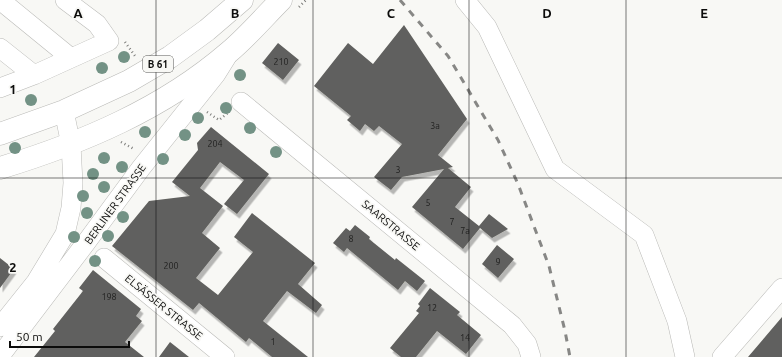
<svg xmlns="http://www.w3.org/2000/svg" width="782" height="357" font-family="Ubuntu,sans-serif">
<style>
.building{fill:#61615e;filter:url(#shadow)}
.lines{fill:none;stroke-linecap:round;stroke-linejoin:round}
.minor-casing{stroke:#b9b9b6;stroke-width:20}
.major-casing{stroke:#b9b9b6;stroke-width:23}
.path{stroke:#7b7b79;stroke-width:2.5;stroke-dasharray:1 3;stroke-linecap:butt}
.minor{stroke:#fff;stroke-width:19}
.major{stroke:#fff;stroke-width:22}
.rail{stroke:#878785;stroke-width:3;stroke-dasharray:7 7;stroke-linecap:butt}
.tree{fill:#739285}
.grid{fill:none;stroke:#0c0c0b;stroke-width:1;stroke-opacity:0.55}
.labels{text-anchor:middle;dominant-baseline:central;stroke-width:3.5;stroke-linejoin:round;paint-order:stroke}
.number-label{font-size:9px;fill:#212120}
.shield{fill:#f8f8f5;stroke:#535351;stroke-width:1}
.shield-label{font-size:10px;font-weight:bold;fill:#0c0c0b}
.street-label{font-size:11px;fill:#0c0c0b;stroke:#f8f8f5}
.grid-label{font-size:13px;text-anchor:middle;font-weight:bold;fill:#0c0c0b;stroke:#f8f8f5;stroke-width:3.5;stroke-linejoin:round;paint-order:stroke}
</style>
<defs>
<filter id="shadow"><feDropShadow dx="2.5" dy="4.5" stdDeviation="0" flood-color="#0004"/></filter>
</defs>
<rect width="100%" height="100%" fill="#f8f8f5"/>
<path class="building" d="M404,25L467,119L438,155L453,167L448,168L471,187L455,207L479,226L489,214L508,229L492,238L480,228L463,249L412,207L444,169L402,177L391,190L374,177L402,144L379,126L374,131L365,124L360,131L347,120L351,116L314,86L348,43L373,64Z
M278,43L299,60L283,80L262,63Z
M211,127L269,174L237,214L224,204L244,180L220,162L200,188L223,206L202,233L220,248L196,278L218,295L253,252L234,237L252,213L315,263L298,284L322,305L316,313L287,291L263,321L308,357H272L249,338L246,342L199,303L193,310L112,246L149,201L190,196L172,182L198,150L197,143Z
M355,225L370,237L369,239L395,260L396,258L425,281L417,291L405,281L398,290L347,248L344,252L333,243L346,228L350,231Z
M497,245L514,259L498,278L482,264Z
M0,258L14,269L0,288Z
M93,270L141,309L136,316L142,321L125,342L144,357H34L55,331L53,329L83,291L79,288Z
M430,288L460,312L457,315L481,335L466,354L437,331L416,357H401L390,348L419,313L416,311L420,306L418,304Z
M782,317V357H748Z
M170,342L189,357H159Z"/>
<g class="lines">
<g class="minor-casing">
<path id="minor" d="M0,0L71,58
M465,0L487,27L555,169L644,235L677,321L685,357
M0,48L34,75
M0,88L34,75L109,41L97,24L65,0
M241,102L512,325L527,344L531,357
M104,258L225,357
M0,327L36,282L65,234L71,208L73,183L71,145L64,111
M0,356L85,244L141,168L216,74L226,58
M722,357L782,288"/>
</g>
<g class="major-casing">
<path id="major" d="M0,134L64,111L129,81L170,57L207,30L242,0
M0,168C82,143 163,109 229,52C248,36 264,17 281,0"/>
</g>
<path class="path" d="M299,7L306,0
M125,42L135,56
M207,112L219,120L229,112
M121,142L134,149"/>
<use href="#minor" class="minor"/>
<use href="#major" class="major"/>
<path class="rail" d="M400,0L448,56L498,140L518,184L549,266L565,331L570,357"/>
</g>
<g class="tree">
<circle cx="124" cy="57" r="6"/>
<circle cx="102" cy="68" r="6"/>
<circle cx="240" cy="75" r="6"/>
<circle cx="31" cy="100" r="6"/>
<circle cx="226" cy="108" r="6"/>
<circle cx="198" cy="118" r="6"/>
<circle cx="250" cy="128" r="6"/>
<circle cx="145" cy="132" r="6"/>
<circle cx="185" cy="135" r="6"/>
<circle cx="15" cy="148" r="6"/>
<circle cx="276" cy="152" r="6"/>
<circle cx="104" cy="158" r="6"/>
<circle cx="163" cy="159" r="6"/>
<circle cx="122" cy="167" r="6"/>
<circle cx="93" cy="174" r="6"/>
<circle cx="104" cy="187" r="6"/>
<circle cx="83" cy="196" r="6"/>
<circle cx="87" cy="213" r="6"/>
<circle cx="123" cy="217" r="6"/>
<circle cx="108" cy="236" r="6"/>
<circle cx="74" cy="237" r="6"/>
<circle cx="95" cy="261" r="6"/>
</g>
<path class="grid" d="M156,0V357M313,0V357M469,0V357M626,0V357M0,178H782"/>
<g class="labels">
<g class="number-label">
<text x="281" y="62">210</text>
<text x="435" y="126">3a</text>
<text x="215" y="144">204</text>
<text x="398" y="170">3</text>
<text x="428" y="203">5</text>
<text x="452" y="222">7</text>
<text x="465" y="231">7a</text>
<text x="351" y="239">8</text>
<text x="498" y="262">9</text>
<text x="171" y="266">200</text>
<text x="109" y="297">198</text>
<text x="432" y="308">12</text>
<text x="465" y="338">14</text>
<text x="273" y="342">1</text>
</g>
<rect class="shield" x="143" y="56" width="30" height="16" rx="3"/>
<g class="shield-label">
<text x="158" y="64">B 61</text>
</g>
<g class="street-label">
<text transform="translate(115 204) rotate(-54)">BERLINER STRASSE</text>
<text transform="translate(391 225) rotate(40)">SAARSTRASSE</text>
<text transform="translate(164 307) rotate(39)">ELSÄSSER STRASSE</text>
</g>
</g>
<g class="grid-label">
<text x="78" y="18">A</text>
<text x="235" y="18">B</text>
<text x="391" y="18">C</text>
<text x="547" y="18">D</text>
<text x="704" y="18">E</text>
<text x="13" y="94">1</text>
<text x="13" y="272">2</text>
</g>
<path d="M10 341v6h119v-6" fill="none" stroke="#0c0c0b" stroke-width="2"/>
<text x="16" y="341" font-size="12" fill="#0c0c0b" stroke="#f8f8f5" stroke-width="3" paint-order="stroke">50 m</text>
</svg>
